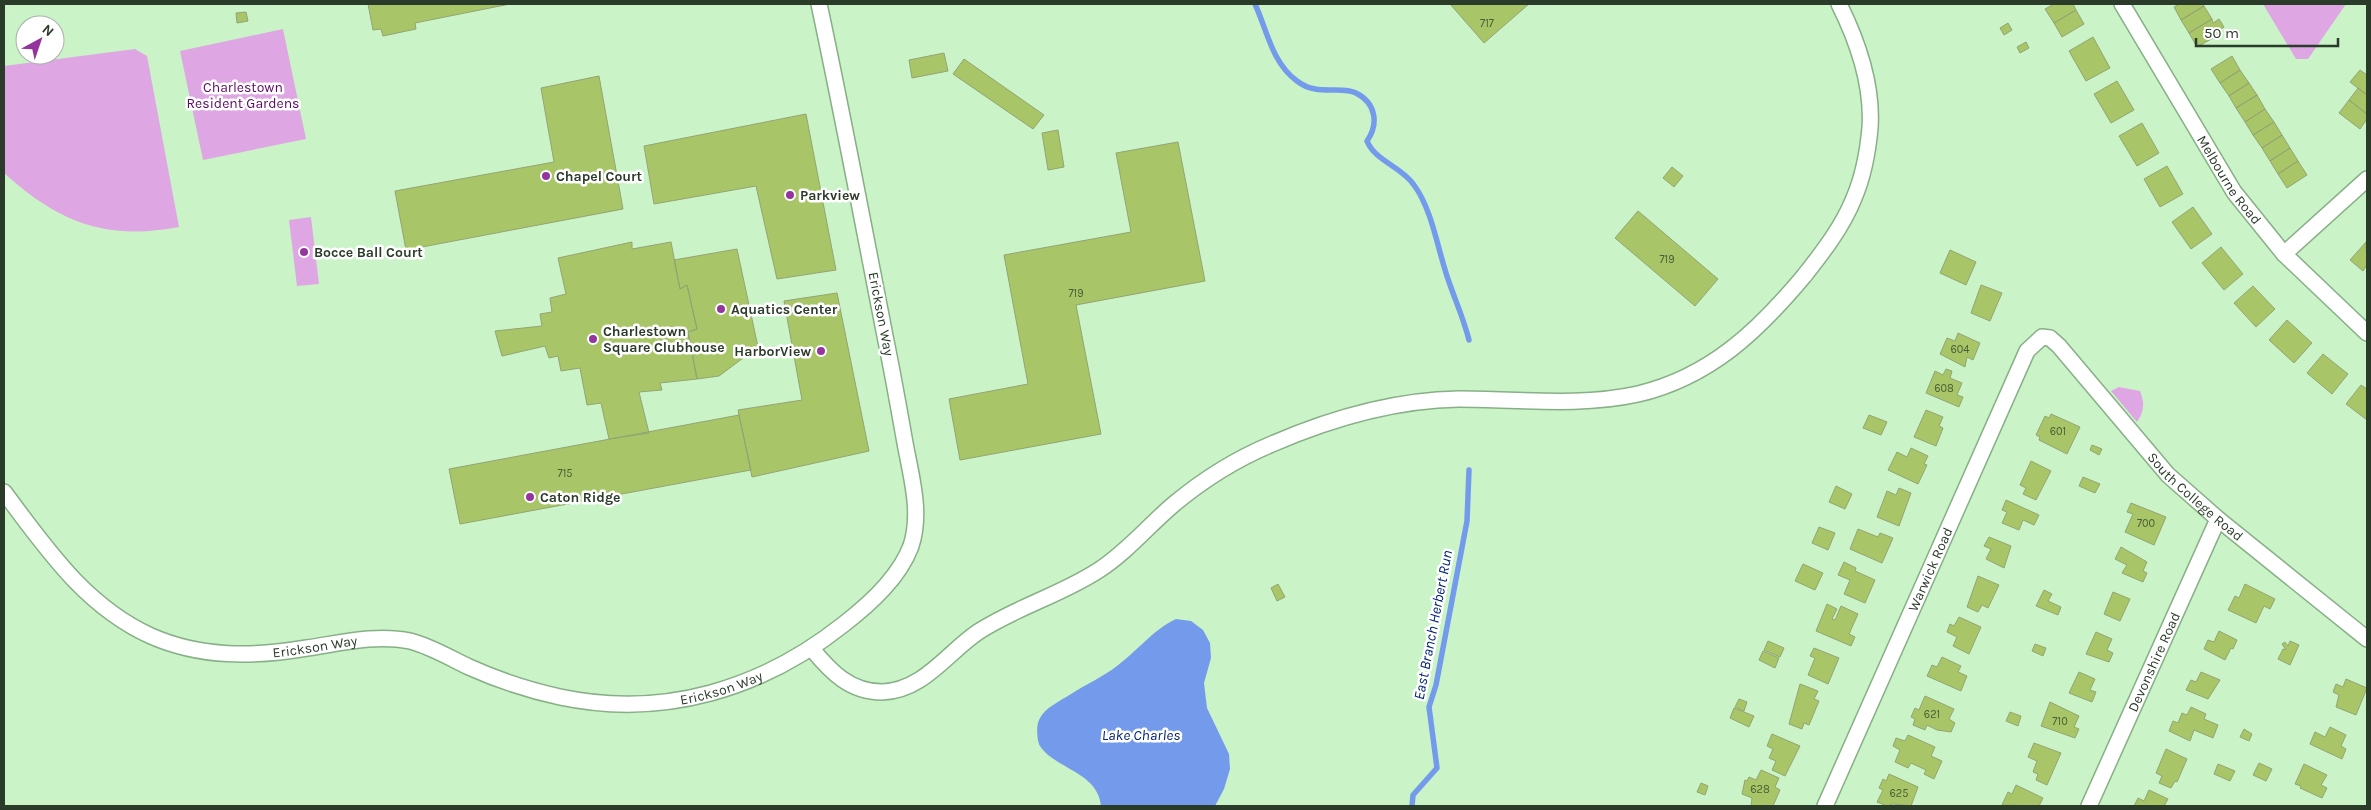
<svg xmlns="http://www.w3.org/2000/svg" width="2371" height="810" font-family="Karla,sans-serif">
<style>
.green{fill:#dea7e3}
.water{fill:#749beb}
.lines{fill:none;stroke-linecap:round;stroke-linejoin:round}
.stream{stroke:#749beb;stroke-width:5.5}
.building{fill:#a8c667;stroke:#93a473}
.street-casing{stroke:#88af87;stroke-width:18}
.street{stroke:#fff;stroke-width:15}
.poi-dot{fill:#94359e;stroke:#fff;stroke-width:2}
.labels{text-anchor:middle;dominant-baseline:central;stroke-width:5;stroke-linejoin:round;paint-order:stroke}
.number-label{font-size:11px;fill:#4a5e39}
.park-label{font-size:14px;fill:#5e0767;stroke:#fff}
.poi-label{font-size:14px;font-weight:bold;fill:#2b3b2a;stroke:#fff;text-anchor:start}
.street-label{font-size:14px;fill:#2b3b2a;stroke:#fff}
.water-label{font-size:15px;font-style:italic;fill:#03227d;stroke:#fff}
</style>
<rect width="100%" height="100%" fill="#caf3c8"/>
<path class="green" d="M2263,4H2346L2308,59H2296Z
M283,29L306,139L203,160L180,51Z
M135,49L147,56L179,227C106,241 58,222 4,173V66Z
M311,217L319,284L297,286L289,220Z
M2119,387L2140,391C2145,403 2144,412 2137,422L2111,391Z"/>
<path class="water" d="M1176,619L1191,621L1203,630L1210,643L1211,658L1204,683L1207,708L1229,754L1230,769L1224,789L1215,806H1101C1098,772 1055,769 1040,746C1037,741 1036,726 1039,720C1044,708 1060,701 1071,694C1086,684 1103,677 1117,666C1137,651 1154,629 1176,619Z"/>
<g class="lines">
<path class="stream" d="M1255,4C1267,30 1272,63 1297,81C1317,97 1341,85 1356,93C1376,103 1379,124 1367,141C1375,161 1402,167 1414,185C1433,211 1438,252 1449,282C1456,302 1464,320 1469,340
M1412,806L1413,795L1437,768L1429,707L1436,685L1467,521L1469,470"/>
</g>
<path class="building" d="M368,4H510L415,23L416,29L383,36L381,29L373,30Z
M1450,4H1529L1484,43Z
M2054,4H2073L2076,10L2054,23L2045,9Z
M2179,4H2202L2204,6L2181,20L2174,7Z
M2204,6L2212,19L2189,33L2181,20Z
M2076,10L2084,24L2062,37L2054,23Z
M246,12L248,21L237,23L236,13Z
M2212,19L2213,23L2219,19L2224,27L2218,31L2220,34L2197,47L2189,33Z
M2008,23L2012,30L2004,35L2000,28Z
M2093,37L2110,68L2086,81L2069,51Z
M2026,42L2029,48L2020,53L2017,47Z
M944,53L948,71L912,78L909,60Z
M2232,56L2240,70L2220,83L2211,69Z
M964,59L1044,115L1033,129L953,74Z
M2240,70L2249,83L2229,96L2220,83Z
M2360,70L2367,75V95L2350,82Z
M599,76L623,209L406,250L395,191L554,162L541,88Z
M2117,81L2134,110L2111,123L2094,94Z
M2249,83L2257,95L2236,108L2229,96Z
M2358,88L2367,95V114L2349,100Z
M2257,95L2265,109L2245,122L2236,108Z
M2349,100L2367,114V119L2360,129L2339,113Z
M2265,109L2274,122L2253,135L2245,122Z
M806,114L836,270L777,279L756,186L654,204L644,146Z
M2274,122L2282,135L2262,148L2253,135Z
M2142,123L2159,153L2137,166L2119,136Z
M1058,130L1064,167L1048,170L1042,133Z
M2282,135L2290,148L2270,161L2262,148Z
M1178,142L1205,281L1076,305L1101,434L960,460L949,399L1028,384L1004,255L1131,232L1116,153Z
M2290,148L2298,161L2278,174L2270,161Z
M2298,161L2307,175L2287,188L2278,174Z
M2167,166L2183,194L2160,207L2144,179Z
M1672,167L1683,176L1674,187L1663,178Z
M2193,207L2212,234L2191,249L2172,222Z
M1638,211L1718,279L1695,306L1615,238Z
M632,242V249L671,242L680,289L687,285L697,329L688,332L697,379L660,383L662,390L639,392L649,433L609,439L601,403L587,405L580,368L561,371L558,356L549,358L545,346L502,356L495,331L542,326L540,314L552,312L550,298L566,294L558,258Z
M2366,242L2367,265L2363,271L2350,260Z
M2221,247L2243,274L2224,290L2202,263Z
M737,249L758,347L719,376L697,379L688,332L697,329L687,285L680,289L674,260Z
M1950,250L1976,262L1966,285L1940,273Z
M1981,285L2002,293L1990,321L1971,313Z
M2253,286L2275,309L2256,327L2234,303Z
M837,293L869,451L752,477L738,410L802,400L784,301Z
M2287,320L2312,343L2294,363L2269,340Z
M1958,333L1980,343L1973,360L1967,357L1965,367L1940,354L1947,338L1955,341Z
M2323,354L2348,374L2332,394L2307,373Z
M1946,369L1952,371L1950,378L1962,383L1957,395L1963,397L1959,407L1926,393L1935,371L1943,375Z
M2361,385L2367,389V420L2346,404Z
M1926,410L1943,417L1939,426L1943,428L1936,446L1914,437Z
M2051,414L2080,427L2067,454L2039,440L2040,437L2036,435L2045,416L2049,418Z
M739,415L751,470L460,524L449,469Z
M1869,415L1887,422L1881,435L1863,428Z
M2092,445L2102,449L2099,455L2090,450Z
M1911,448L1928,456L1924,464L1927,465L1918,484L1888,470L1897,452L1907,457Z
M2031,461L2051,471L2036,500L2023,494L2026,488L2020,485Z
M2083,477L2100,484L2095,493L2079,486Z
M1836,486L1852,494L1845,509L1829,502Z
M1899,488L1911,493L1899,526L1877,517L1887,491L1896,495Z
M2006,500L2039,515L2034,525L2023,520L2019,530L2002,523L2007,512L2002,510Z
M2131,503L2166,517L2154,545L2125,532L2133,514L2127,512Z
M1819,527L1835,533L1828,550L1812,543Z
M1858,529L1878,537L1880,533L1893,538L1882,563L1850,549Z
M1989,537L2011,546L2004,568L1986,559L1991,549L1984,546Z
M2121,547L2147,562L2143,571L2147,573L2143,582L2122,573L2127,565L2115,559Z
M1844,562L1856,568L1855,571L1875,580L1865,603L1844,594L1850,580L1838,575Z
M1803,564L1823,573L1815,590L1795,581Z
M1978,576L1999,585L1988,608L1982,605L1978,612L1967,607Z
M1278,584L1285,597L1277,601L1271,588Z
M2245,584L2275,599L2270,609L2264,606L2256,623L2228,610L2235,596L2239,598Z
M2044,590L2052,594L2048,601L2061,607L2058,615L2036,606Z
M2113,592L2130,599L2120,621L2104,614Z
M1827,604L1837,609L1832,619L1835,620L1841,606L1858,614L1849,634L1855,637L1851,646L1816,631Z
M1959,617L1981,627L1969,654L1953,646L1957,637L1947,632L1950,624L1954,626Z
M2219,631L2237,640L2233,649L2231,648L2225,660L2204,649L2208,640L2214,642Z
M2096,632L2112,639L2107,650L2113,653L2109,662L2086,654Z
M1768,641L1784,648L1780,657L1764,650Z
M2290,641L2299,645L2290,665L2278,659L2283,649L2286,650L2282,644L2285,642L2288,646Z
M2035,644L2046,648L2043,656L2032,651Z
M1814,648L1839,658L1828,684L1808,675L1815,658L1810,656Z
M1763,651L1779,658L1775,668L1759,660Z
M1942,657L1961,666L1958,672L1967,676L1961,691L1927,676L1932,665L1937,667Z
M2079,672L2095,679L2090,690L2096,692L2092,702L2069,693Z
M2201,672L2220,680L2208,699L2186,690L2191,680L2196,682Z
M2346,679L2367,688L2356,715L2336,707L2339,695L2333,692L2336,684L2343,687Z
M1800,684L1818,691L1814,699L1819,701L1809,725L1804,723L1802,729L1789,724Z
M1925,696L1954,709L1949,719L1955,723L1951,732L1937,730L1927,725L1925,730L1913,725L1915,719L1911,717L1915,708L1919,710Z
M1739,699L1747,702L1744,711L1735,707Z
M2050,702L2079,716L2074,727L2079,729L2075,738L2041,726Z
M2191,707L2206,714L2204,719L2218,725L2213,738L2194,730L2190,741L2169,731L2173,721L2178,723L2182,713L2187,715Z
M1734,708L1754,716L1749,727L1730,718Z
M2010,712L2021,716L2018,726L2006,721Z
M2330,727L2346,735L2341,746L2346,749L2342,759L2310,744L2315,732L2325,737Z
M2244,729L2252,734L2249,741L2240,737Z
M1772,734L1800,746L1785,776L1772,770L1776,761L1769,758L1773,749L1767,746Z
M1908,735L1935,747L1931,756L1942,761L1934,779L1924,774L1926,770L1911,763L1908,768L1895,762L1900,750L1893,746L1896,738L1905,741Z
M2034,743L2061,753L2047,785L2036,780L2038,774L2033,772L2037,761L2028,757Z
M2166,749L2187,759L2177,782L2175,781L2171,788L2159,783L2162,776L2156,773Z
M2259,763L2272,769L2266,781L2253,775Z
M2218,764L2235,771L2230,781L2214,774Z
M2304,764L2327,775L2321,785L2327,788L2322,798L2300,788L2301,786L2295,784Z
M1761,770L1779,778L1775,787L1780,790L1773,806H1751L1752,798L1742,794L1745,780L1747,781L1749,777L1756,780Z
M1889,774L1918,787L1911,806L1893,804L1887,806L1877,802L1883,790L1879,788L1883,779L1886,781Z
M1701,783L1708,786L1705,795L1697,792Z
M2016,785L2043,798L2039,806L2002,805L2008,792L2012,794Z
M2149,790L2168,799L2164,806H2134L2138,798L2144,801Z"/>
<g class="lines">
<g class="street-casing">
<g id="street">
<path id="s1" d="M2122,4L2234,192L2284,254L2367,333"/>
<path d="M2284,254L2367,179"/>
<path id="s2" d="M4,492C46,548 85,606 151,636C201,658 253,657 307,648C341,643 376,634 410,641C430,646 450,658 469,667C498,680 528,690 560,697C664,719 762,689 844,624C870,604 899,578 911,546C922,513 911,476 905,443C899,409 893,375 886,341C864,229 843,116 819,4"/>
<path d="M812,649C831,672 850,692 882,692C923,691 947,653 978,632C1016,607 1061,595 1099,570C1127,552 1149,525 1174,504C1204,479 1236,459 1272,444C1332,418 1393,400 1459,399C1519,399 1579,407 1638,394C1710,377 1758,331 1804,276C1823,252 1843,226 1854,198C1863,177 1868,150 1870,128C1873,84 1858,42 1839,4"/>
<path id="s3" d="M1825,806L2027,351L2042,337L2050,338L2059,346L2168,475L2218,519L2367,639"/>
<path id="s4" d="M2089,806L2218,519"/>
</g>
</g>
<use href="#street" class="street"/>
</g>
<g class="poi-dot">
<circle cx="546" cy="176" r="5"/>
<circle cx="790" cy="195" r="5"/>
<circle cx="304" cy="252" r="5"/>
<circle cx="721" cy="309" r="5"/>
<circle cx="593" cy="339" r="5"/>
<circle cx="821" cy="351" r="5"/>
<circle cx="530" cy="497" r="5"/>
</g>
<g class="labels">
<g class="number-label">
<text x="1487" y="23">717</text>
<text x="1667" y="259">719</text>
<text x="1076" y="293">719</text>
<text x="1960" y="349">604</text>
<text x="1944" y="388">608</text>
<text x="2058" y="431">601</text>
<text x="565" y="473">715</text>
<text x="2146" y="523">700</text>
<text x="1932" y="714">621</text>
<text x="2060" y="721">710</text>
<text x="1760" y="789">628</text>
<text x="1899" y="793">625</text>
</g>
<g class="park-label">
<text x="243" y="87">Charlestown<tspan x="243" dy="16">Resident Gardens</tspan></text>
</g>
<g class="poi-label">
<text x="556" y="176">Chapel Court</text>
<text x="800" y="195">Parkview</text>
<text x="314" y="252">Bocce Ball Court</text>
<text x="731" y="309">Aquatics Center</text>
<text x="603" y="331">Charlestown<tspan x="603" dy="16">Square Clubhouse</tspan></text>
<text x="811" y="351" text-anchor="end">HarborView</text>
<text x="540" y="497">Caton Ridge</text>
</g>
<g class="street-label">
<text stroke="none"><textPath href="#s1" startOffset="206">Melbourne Road</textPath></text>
<text transform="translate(881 314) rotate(79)">Erickson Way</text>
<text stroke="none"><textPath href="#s3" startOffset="742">South College Road</textPath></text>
<text stroke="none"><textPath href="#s3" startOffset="259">Warwick Road</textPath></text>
<text stroke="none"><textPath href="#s2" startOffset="375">Erickson Way</textPath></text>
<text stroke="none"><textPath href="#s4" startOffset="158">Devonshire Road</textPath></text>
<text stroke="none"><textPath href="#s2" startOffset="795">Erickson Way</textPath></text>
</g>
<g class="water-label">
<text transform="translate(1433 625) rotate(-79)">East Branch Herbert Run</text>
<text x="1141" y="735">Lake Charles</text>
</g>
</g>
<rect width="2371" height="810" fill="none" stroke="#2b3b2a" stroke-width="10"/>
<g transform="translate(40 40) rotate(40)"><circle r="24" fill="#ffffff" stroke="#aab1aa"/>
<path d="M0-4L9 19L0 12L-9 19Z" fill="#94359e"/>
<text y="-8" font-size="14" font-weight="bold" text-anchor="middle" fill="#2b3b2a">N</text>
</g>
<path d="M2196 38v8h142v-8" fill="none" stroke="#2b3b2a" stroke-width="2.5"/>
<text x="2204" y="38" font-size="15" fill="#2b3b2a" stroke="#ffffff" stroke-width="4" paint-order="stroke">50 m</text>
</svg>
